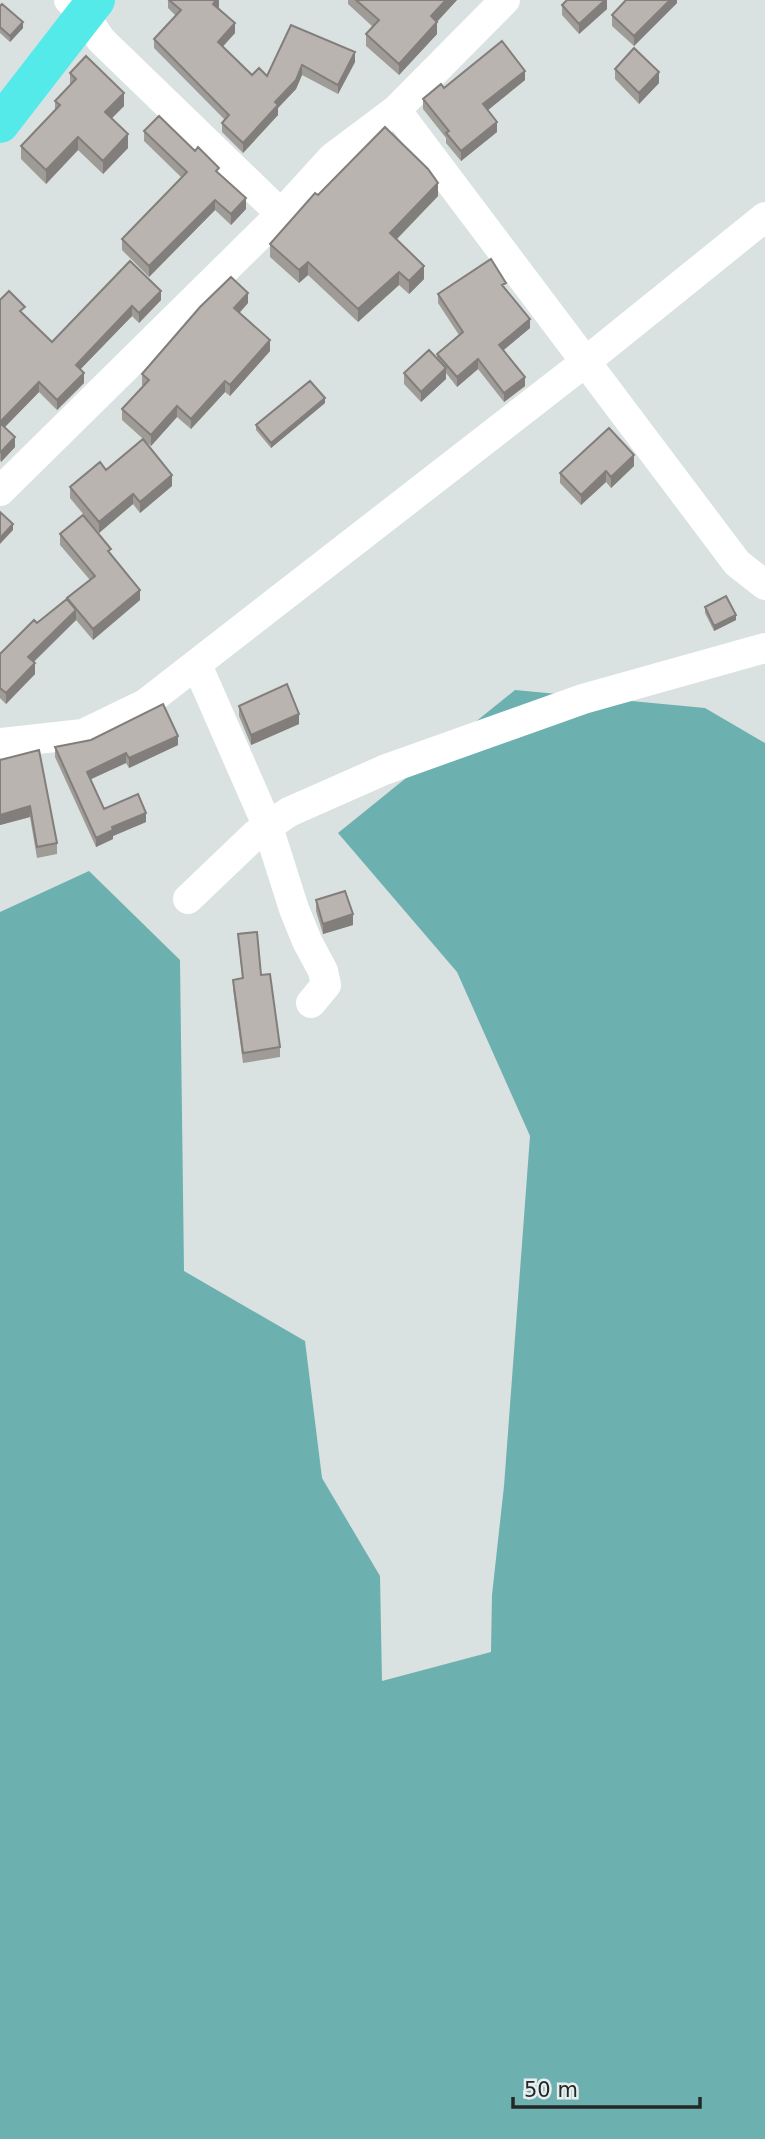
<svg xmlns="http://www.w3.org/2000/svg" width="765" height="2139" font-family="'DejaVu Sans',sans-serif">
<style>
.forest{fill:#6db0b0}
.lines{fill:none;stroke-linecap:round;stroke-linejoin:round}
.minor{stroke:#fff;stroke-width:30}
.trunk{stroke:#54eaea;stroke-width:38}
.wall{fill:#9f9b97}
.shaded-wall{fill:#827e7b}
.building{fill:#b9b4b0;stroke:#827e7b;stroke-width:2}
</style>
<rect width="100%" height="100%" fill="#dae1e1"/>
<path class="forest" d="M515,690L705,708L765,743V2139H0V912L89,871L180,960L184,1271L305,1341L322,1478L380,1576L382,1681L491,1652L492,1595L504,1486L530,1136L457,972L338,833Z"/>
<g class="lines">
<path class="minor" d="M69,0L84,15L101,40L281,214
M396,110L737,563L765,585
M0,491L281,214L332,158L396,110L505,0
M197,665L268,827L294,909L307,941L323,971L326,985L311,1003
M0,743L83,734L145,704L584,363L765,217
M188,899L255,835L289,812L384,770L583,699L765,648"/>
<path class="trunk" d="M0,124L96,0"/>
</g>
<path class="wall" d="M168,0H219V7L218,8L235,33L222,47L252,75L267,76L291,25L355,62L338,94L302,75L296,89L278,108V115L243,153L222,132V123L225,120L154,48V39L176,16L168,8Z
M348,0H457L437,22V34L399,75L366,46V34L373,27L348,4Z
M607,0V9L579,34L562,15V5Z
M677,0V3L634,46L612,26V15Z
M0,6L23,28L10,42L0,33Z
M615,69L659,83L639,104L615,79Z
M70,73L124,106L112,118L128,148L103,174L78,150L46,184L21,159V146L55,110V101L70,85Z
M525,80L488,110L497,132L461,161L446,143V138L423,109V99L444,88Z
M144,131L219,173L246,209L231,225L215,210L149,277L122,250V239L182,178L144,141Z
M318,195L438,196L397,239L424,279L409,294L399,285L358,322L308,275L299,283L270,257V244Z
M130,261L161,300L139,323L132,316L80,369L84,383L57,410L39,392L5,427L15,447L1,462L0,460V300L25,315L52,342Z
M506,290L530,328L503,350L525,386L504,402L478,369L457,387L446,373V379L421,402L404,384V373L437,359V354L459,335L438,303V294Z
M248,303L239,313L270,351L230,396L225,392L191,429L177,417L151,446L122,420V409L143,386L142,385V374Z
M325,403L271,448L256,430V425Z
M634,466L611,488L606,482L581,505L560,483V473Z
M106,470L172,486L140,513L133,504L99,533L70,498V487Z
M60,534L111,555L140,600L93,640L76,620L34,662L35,674L6,704L0,698V654L90,580L60,545Z
M705,607L736,620L714,631L705,613Z
M239,706L299,724L251,745L239,716Z
M178,745L129,768L126,763L91,779L104,809L146,822L113,836V839L96,847L55,757V747Z
M0,760L57,843V854L37,858L30,817L0,825Z
M316,900L353,925L323,934L316,911Z
M238,934L261,975L280,1047V1057L243,1063L233,989V980L242,978Z"/>
<path class="shaded-wall" d="M216,0H219V7L213,13V4Z
M446,0H457L431,28V16Z
M605,0H607V9L579,34V24Z
M670,0H677V3L634,46V36Z
M23,22V28L10,42V36Z
M437,22V34L399,75V64Z
M235,23V33L218,52V42Z
M355,52V62L338,94V85Z
M302,65V75L296,89L278,108V115L243,153V143Z
M525,71V80L483,114V104Z
M659,72V83L639,104V93Z
M124,93V106L105,125V112Z
M497,122V132L461,161V151Z
M128,134V148L103,174V161Z
M78,137V150L46,184V170Z
M438,183V196L390,246V233Z
M246,198V209L231,225V214Z
M215,200V210L149,277V266Z
M308,262V275L299,283V270Z
M424,266V279L409,294V281Z
M399,272V285L358,322V309Z
M161,291V300L139,323V313Z
M248,293V303L234,319V308Z
M132,306V316L76,374V365Z
M530,319V328L499,354V345Z
M270,340V351L230,396V385Z
M478,359V369L457,387V377Z
M446,368V379L421,402V392Z
M84,373V383L57,410V400Z
M525,377V386L504,402V393Z
M225,381V392L191,429V419Z
M39,382V392L0,432V422Z
M325,398V403L271,448V443Z
M177,406V417L151,446V435Z
M15,437V447L1,462V452Z
M634,455V466L611,488V477Z
M606,471V482L581,505V495Z
M172,475V486L140,513V502Z
M133,494V504L99,533V522Z
M13,524V530L0,544V538Z
M140,590V600L93,640V629Z
M76,610V620L28,667V657Z
M736,615V620L714,631V626Z
M35,663V674L6,704V693Z
M299,714V724L251,745V735Z
M178,736V745L129,768V758Z
M126,753V763L87,781V772Z
M30,806V817L0,825V815Z
M146,813V822L113,836V839L96,847V838L112,827Z
M353,914V925L323,934V924Z"/>
<path class="building" d="M169,0H216L213,4L235,23L218,42L252,75L259,68L267,76L291,25L355,52L338,85L302,65L296,80L275,102L278,105L243,143L222,123L229,115L154,39L181,10Z
M356,0H446L431,16L437,22L399,64L366,34L379,20Z
M567,0H605L579,24L562,5Z
M626,0H670L634,36L612,15Z
M2,4L23,22L10,36L0,27V6Z
M502,41L525,71L483,104L497,122L461,151L446,133L449,131L423,99L441,84L444,88Z
M634,48L659,72L639,93L615,69Z
M86,56L124,93L105,112L128,134L103,161L78,137L46,170L21,146L60,105L55,101L76,79L70,73Z
M159,116L195,151L198,147L219,168L216,171L246,198L231,214L215,200L149,266L122,239L187,172L144,131Z
M385,127L428,169L438,183L390,233L424,266L409,281L399,272L358,309L308,262L299,270L270,244L315,193L318,195Z
M491,259L506,283L502,285L530,319L499,345L525,377L504,393L478,359L457,377L437,354L463,332L438,294Z
M130,261L161,291L139,313L132,306L76,365L84,373L57,400L39,382L0,422V300L9,291L25,307L20,311L52,342Z
M231,277L248,293L234,308L270,340L230,385L225,381L191,419L177,406L151,435L122,409L149,380L142,374L200,307Z
M429,350L446,368L421,392L404,373Z
M310,381L325,398L271,443L256,425Z
M0,423L15,437L1,452L0,450Z
M609,428L634,455L611,477L606,471L581,495L560,473Z
M143,439L172,475L140,502L133,494L99,522L70,487L100,462L106,470Z
M0,512L13,524L0,538Z
M83,515L111,549L108,551L140,590L93,629L67,598L95,576L60,534Z
M726,596L736,615L714,626L705,607Z
M67,599L76,610L28,657L35,663L6,693L0,688V654L34,620L37,623Z
M287,684L299,714L251,735L239,706Z
M163,704L178,736L129,758L126,753L87,772L104,809L138,794L146,813L112,827L113,830L96,838L55,747L91,740Z
M39,750L57,843L37,847L30,806L0,815V760Z
M345,891L353,914L323,924L316,900Z
M257,932L261,975L270,974L280,1047L243,1053L233,980L243,978L238,934Z"/>
<path d="M513 2097v10h187v-10" fill="none" stroke="#242727" stroke-width="3.5"/>
<text x="524" y="2097" font-size="21" fill="#242727" stroke="#e7eeee" stroke-width="5" paint-order="stroke">50 m</text>
</svg>
